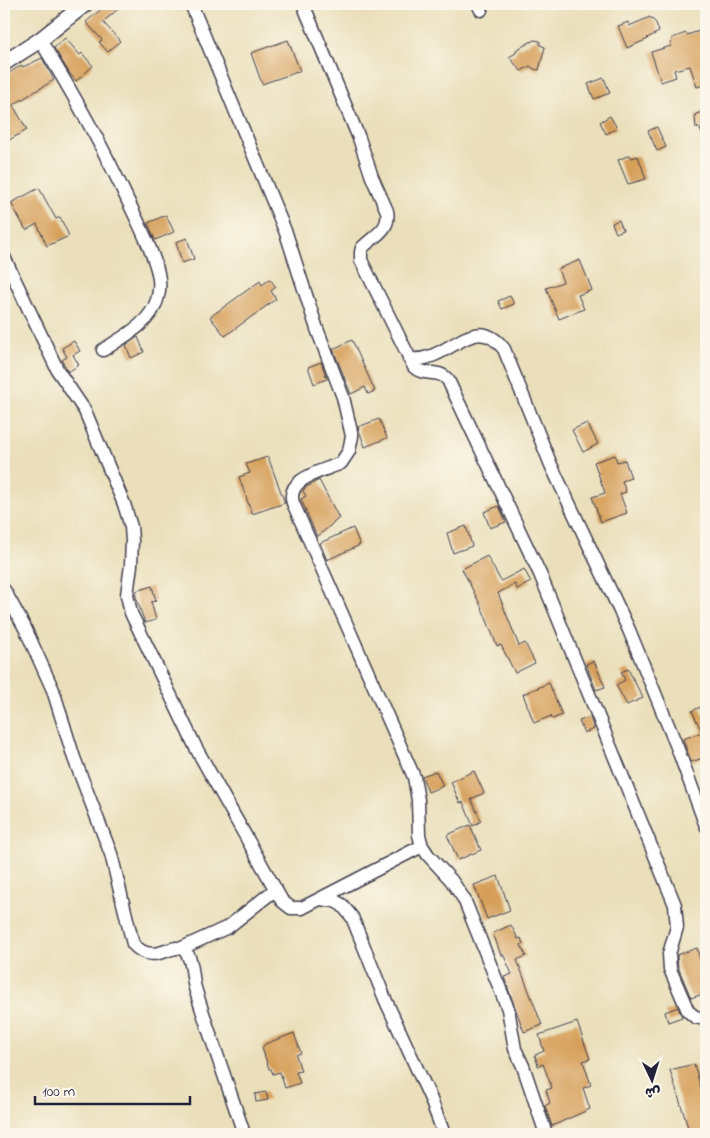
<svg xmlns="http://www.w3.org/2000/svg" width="710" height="1138" font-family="'Indie Flower','Playpen Sans Arabic',sans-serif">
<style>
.building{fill:#d69f58}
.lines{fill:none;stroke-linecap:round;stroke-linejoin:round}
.minor-casing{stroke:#403e4e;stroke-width:15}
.major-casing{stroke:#403e4e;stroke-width:18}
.minor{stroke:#fff;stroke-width:12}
.major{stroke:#fff;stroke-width:15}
</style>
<rect width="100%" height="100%" fill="#fbf7ec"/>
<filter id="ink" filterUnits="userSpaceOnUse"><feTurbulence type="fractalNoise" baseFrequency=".02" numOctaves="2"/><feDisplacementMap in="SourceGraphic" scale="10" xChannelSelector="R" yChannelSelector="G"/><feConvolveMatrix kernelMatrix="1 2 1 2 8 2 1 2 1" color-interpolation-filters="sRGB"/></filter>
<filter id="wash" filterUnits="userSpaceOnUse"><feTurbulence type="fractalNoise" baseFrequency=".0096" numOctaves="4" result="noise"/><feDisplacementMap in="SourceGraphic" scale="20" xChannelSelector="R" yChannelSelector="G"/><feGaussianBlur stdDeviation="1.12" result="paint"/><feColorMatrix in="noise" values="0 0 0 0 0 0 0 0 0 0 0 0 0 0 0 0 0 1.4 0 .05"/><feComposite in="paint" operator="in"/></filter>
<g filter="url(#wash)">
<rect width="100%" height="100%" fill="#eadfba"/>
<g id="blocks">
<path class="building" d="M107,4H124L103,22L120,41L108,52L99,42L102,40L86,22Z
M650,17L656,23L659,32L647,38L648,39L627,48L618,26L628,22L629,26Z
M699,31L701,36L706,35V54L702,55L706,68V84L697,87L690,66L674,70L676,77L661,82L651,52L671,46L672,38L686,33L687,35Z
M65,38L80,55L82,53L93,66L76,81L70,74L54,48Z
M288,40L300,71L262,84L251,53Z
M534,40L540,41V45L545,47L539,70L534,69L530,66L521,71L509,57L516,53V50Z
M42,58L54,80L13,105L27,130L4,143V76L22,65L23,67Z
M604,78L610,93L594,99L588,84Z
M706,111V143L699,127L696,128L695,117L696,114Z
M610,116L617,128L606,134L600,122Z
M657,127L666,147L657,151L648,131Z
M630,155L632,158L638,156L646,179L628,184L618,160Z
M39,188L56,219L60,217L69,236L47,246L37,224L26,230L11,203Z
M166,215L174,232L155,240L148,223Z
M619,220L623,230L616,233L612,223Z
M187,238L194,259L182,263L176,242Z
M580,260L592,290L578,295L584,309L559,319L546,288L563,282L558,269Z
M270,279L276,287L271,291L276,299L225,336L210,317L260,281L262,285Z
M510,296L514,304L502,309L498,301Z
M138,337L144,352L131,358L126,345Z
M352,340L375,391L368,394L365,387L351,394L333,349Z
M74,341L80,351L73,355L79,365L68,372L62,360L67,357L62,348Z
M321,362L327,379L314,384L308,367Z
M379,419L387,438L365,447L358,427Z
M587,423L598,444L583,452L572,430Z
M615,455L617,462L625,460L631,478L622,481L626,492L620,494L627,513L601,522L592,497L605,493L594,462Z
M268,457L285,503L252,514L239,477L250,473L246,464Z
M319,480L339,518L317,537L301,499L306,496L303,491L305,488Z
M499,506L506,522L490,528L484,512Z
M466,526L472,546L453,553L447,533Z
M353,528L360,545L327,560L320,543Z
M487,556L501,581L524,569L531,582L517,589L515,584L498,593L519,646L525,643L535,663L515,673L501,645L497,646L482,608L462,569Z
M152,586L156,601L151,602L156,620L145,623L136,597V591Z
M594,661L605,687L596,690L586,664Z
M628,669L643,698L627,705L616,685L625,680L621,672Z
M549,683L562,715L552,719L551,716L534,723L523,694Z
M700,707L706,720V757L691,762L683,739L702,732L692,711Z
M590,717L594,729L584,733L579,721Z
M436,771L443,786L428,792L422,776Z
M474,771L484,793L471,799L481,821L473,826L463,802L460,803L451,782Z
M470,825L481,850L458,860L447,835Z
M498,876L510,910L487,919L474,885Z
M511,925L518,939L521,938L523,944L521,945L526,956L517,960L542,1025L524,1032L504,977L512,974L503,954L501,955L493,933Z
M697,948L706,981V993L691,998L678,967L677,955Z
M678,1007L682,1017L668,1022L665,1012Z
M577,1022L590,1059L583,1061L591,1085L583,1088L590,1109L552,1126L545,1106L550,1103L546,1090L552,1088L543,1064L538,1066L535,1055L544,1051L539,1035Z
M294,1033L301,1053L296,1055L301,1071L296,1072L300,1083L285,1088L280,1072L273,1074L271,1069H269L262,1048L265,1044Z
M694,1064L706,1105V1134H690L670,1070Z
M266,1092L268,1100L256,1102L255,1094Z"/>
</g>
</g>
<g filter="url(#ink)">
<use href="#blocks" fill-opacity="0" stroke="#403e4e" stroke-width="1"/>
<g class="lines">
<g class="minor-casing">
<path id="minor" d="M191,4L286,233L317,329L343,397L352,436L349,451L341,463C324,471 285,478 293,503L414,777L418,800L419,835L422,846L428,855L451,880L464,899L508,1009L515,1049L523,1066L546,1134
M303,4L359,138L372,177L387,211C391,230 373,236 362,248L361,252V260L414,367C424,377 438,368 448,380L540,574L675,905L677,927L669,954L670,969L688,1011L695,1017L706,1019
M478,4L481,10
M40,40C73,93 103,147 129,203C139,224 153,251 158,273C160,282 160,291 157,300C150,324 123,337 103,350
M4,257L58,371L85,411L124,504L131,527L132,540L131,565L127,595L131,613L196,748L282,901L291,908H302L422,846
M409,359C449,364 473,309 504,349L551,465L629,630L677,747L706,826
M4,590L25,628L53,690L74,758L111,854L133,944C155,968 173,939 185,951C193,959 192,977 195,988C210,1037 228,1085 244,1134
M320,899L335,901L342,905L352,917L385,999L430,1097L444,1134
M182,948L228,927L276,889"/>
</g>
<g class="major-casing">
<path id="major" d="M4,63L40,40L85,4"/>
</g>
<use href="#minor" class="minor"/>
<use href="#major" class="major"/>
</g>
</g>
<rect width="710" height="1138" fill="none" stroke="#fbf7ec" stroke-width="20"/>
<g transform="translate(652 1080) rotate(176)" stroke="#fbf7ec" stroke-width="4" paint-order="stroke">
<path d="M0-4L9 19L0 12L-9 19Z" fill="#22223b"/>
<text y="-8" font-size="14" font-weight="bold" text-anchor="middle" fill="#22223b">ش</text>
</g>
<path d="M35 1096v8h155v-8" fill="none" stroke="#22223b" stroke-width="2.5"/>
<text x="42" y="1096" font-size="15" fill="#22223b" stroke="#fbf7ec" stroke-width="4" paint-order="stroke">100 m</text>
</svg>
